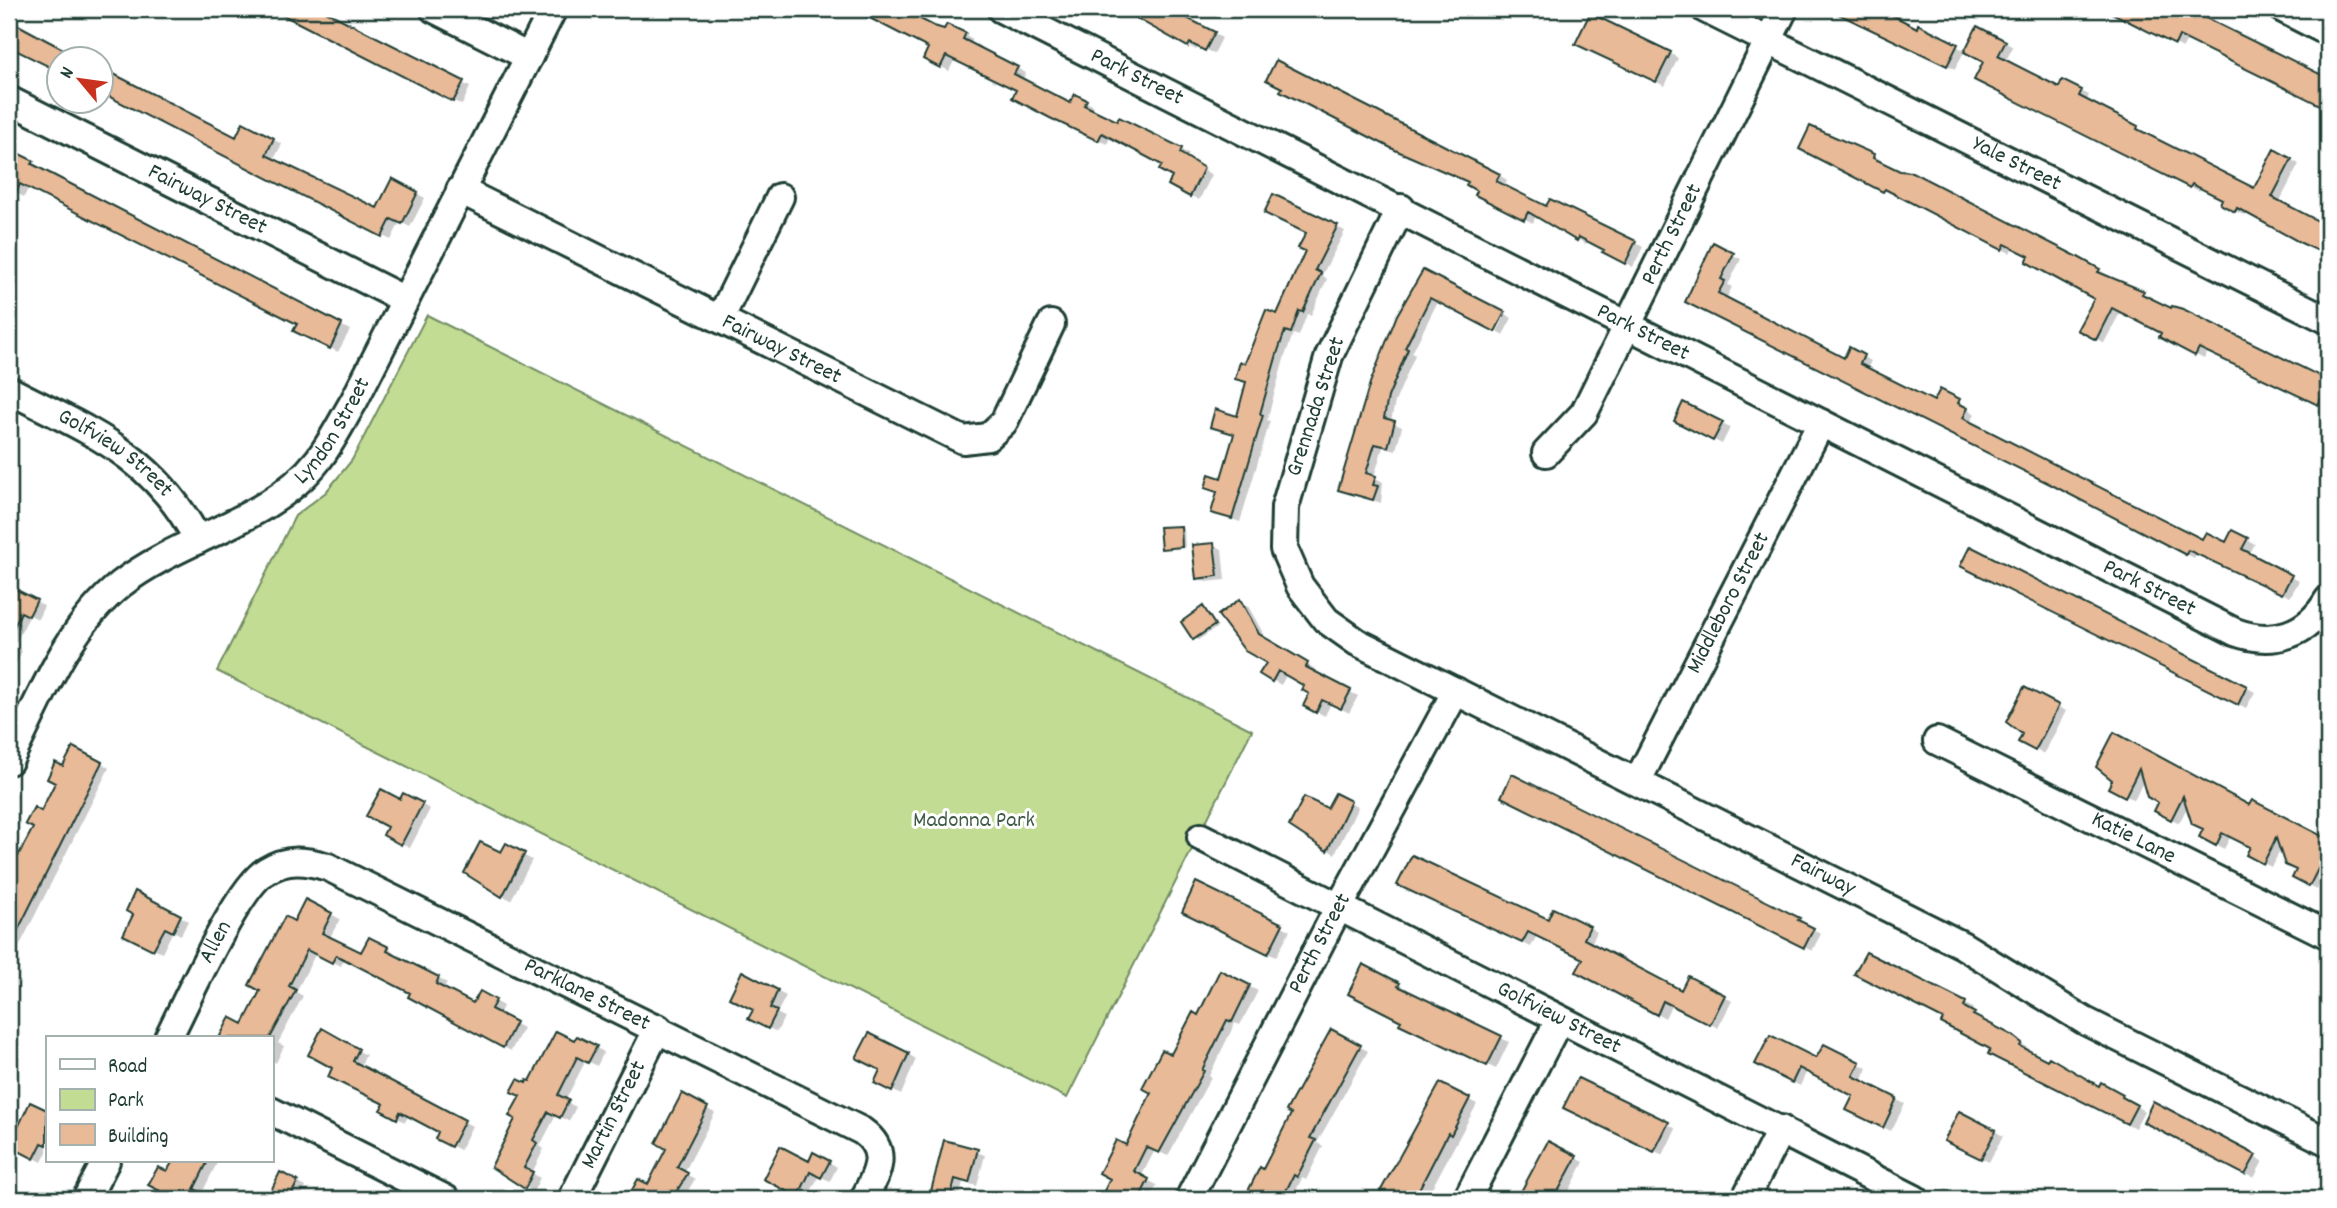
<svg xmlns="http://www.w3.org/2000/svg" width="2337" height="1208" font-family="Dekko,sans-serif">
<style>
.green{fill:#c2dc93;stroke:#708c64;stroke-width:2}
.shadow{fill:#0003}
.building{fill:#e8ba98;stroke:#1f3d34;stroke-width:2}
.lines{fill:none;stroke-linecap:round;stroke-linejoin:round}
.minor-casing{stroke:#1f3d34;stroke-width:32}
.minor{stroke:#fff;stroke-width:26}
.labels{text-anchor:middle;dominant-baseline:central;stroke-width:6;stroke-linejoin:round;paint-order:stroke}
.street-label{font-size:23px;fill:#1f3d34;stroke:#fff}
.park-label{font-size:23px;fill:#405d47;stroke:#fff}
</style>
<rect width="100%" height="100%" fill="#fff"/>
<filter id="ink" filterUnits="userSpaceOnUse"><feTurbulence type="fractalNoise" baseFrequency=".0143" numOctaves="2"/><feDisplacementMap in="SourceGraphic" scale="14" xChannelSelector="R" yChannelSelector="G"/><feConvolveMatrix kernelMatrix="1 2 1 2 8 2 1 2 1" color-interpolation-filters="sRGB"/></filter>
<g filter="url(#ink)">
<path class="green" d="M427,315L1252,730L1067,1098L217,671L295,516L326,492L352,460Z"/>
<path class="shadow" d="M273,9H316L470,87L462,105Z
M853,9H896L933,27L945,31L948,26L973,39L970,45L1026,73L1022,80L1071,105L1075,96L1094,106L1092,110L1118,124L1120,120L1181,150L1189,154L1187,159L1212,175L1199,200L1170,185L1174,177L1164,164L1111,136L1107,144L1060,122L1018,90L955,59L949,71L925,58L930,48Z
M1127,9H1168L1222,38L1214,54L1199,46L1196,50Z
M1839,9H1905L1899,21L1967,51L2005,42L2013,47L2005,62L2060,89L2081,91L2089,95L2087,100L2145,132L2144,135L2255,190L2274,151L2299,164L2279,203L2328,226V253L2245,211L2243,215L2230,208L2224,199L2201,187L2199,191L1984,84L1985,62L1965,50L1955,69L1849,19Z
M2105,9H2180L2328,82V109L2188,39L2183,48Z
M1585,48L1670,53L1678,58L1665,86Z
M1277,62L1499,175L1507,180L1504,187L1547,208L1550,201L1636,243L1643,247L1633,267L1605,252L1606,249L1588,240L1586,244L1536,215L1533,223L1485,199L1470,182L1359,131L1268,79Z
M102,71L237,139L244,125L282,144L273,161L378,210L393,181L425,198L410,227L400,222L391,240L102,94Z
M1811,129L1874,156L1881,160L1880,163L2077,258L2172,310H2182L2328,382L2326,409L2208,351L2204,359L2169,341L2163,332L2121,311L2104,343L2080,329L2096,298L2031,256L2013,247L2010,253L1809,153Z
M9,151L41,167L39,170L350,330L338,352L304,335L299,323L29,187L24,197L9,189Z
M1274,197L1345,231L1322,275L1327,279L1311,315L1307,314L1299,336L1293,334L1284,359L1267,420L1270,421L1240,522L1213,512L1219,493L1207,487L1222,480L1236,435L1212,426L1238,418L1247,384L1237,378L1278,317L1307,251L1308,233Z
M1714,245L1741,259L1728,285L1732,287L1726,299L1845,360L1850,350L1871,361L1867,369L1935,403L1941,391L1959,401L1975,414L1970,423L2203,541L2226,544L2233,532L2255,544L2249,555L2299,581L2290,597L2197,553L2194,558L2058,487L1695,306Z
M1423,272L1438,301L1412,353L1415,355L1395,402L1391,422L1402,427L1396,450L1383,447L1374,477L1383,482L1381,503L1340,489Z
M1506,314L1512,318L1503,335L1497,332Z
M1684,404L1730,428L1722,444L1684,425Z
M1181,527L1184,529L1185,548H1163Z
M1214,545L1222,549L1225,580L1206,582L1198,578Z
M1971,549L2255,692L2246,708L1970,570Z
M9,588L44,606L38,619L30,615L14,646L22,651L16,664L9,660Z
M1240,602L1248,606L1267,640L1315,669L1313,673L1358,696L1349,713L1331,703L1325,716L1305,706L1311,694L1306,685L1287,674L1281,685L1262,674L1268,663Z
M1203,609L1218,627L1198,640L1195,638Z
M2025,689L2066,711L2044,754L2020,742L2025,734Z
M2115,735L2250,807L2252,802L2328,841V869L2317,890L2294,878L2298,870L2282,848L2271,867L2248,855L2252,847L2231,836L2224,849L2209,841L2205,829L2188,806L2179,823L2156,810L2160,802L2144,780L2134,800L2111,787L2115,779Z
M101,763L109,768L9,967V879L12,872L9,870V860L11,854L19,858L64,769Z
M404,795L430,809L410,848L385,834Z
M1511,801L1777,907L1821,934L1812,951Z
M1350,803L1358,807L1335,854L1328,850V810Z
M506,846L532,860L511,900L486,887Z
M1407,889L1589,927L1597,932L1591,944L1682,992L1724,996L1732,1001L1718,1028L1672,1004L1665,1018L1579,971L1585,959L1537,935L1531,947Z
M306,901L340,919L329,939L362,955L388,948L396,953L394,956L447,983L443,990L474,1006L480,993L503,1006L499,1015L523,1028L511,1051L410,996L412,993L345,958L341,966L316,953L296,992L303,996L278,1043L284,1046L276,1063L271,1060V1038H230L223,1034L244,1027Z
M1192,915L1282,926L1290,930L1276,957Z
M180,916L188,921L181,935L173,931L162,953L133,938Z
M1867,954L1973,1008L1971,1013L1982,1019L1981,1021L2020,1042L2029,1049L2028,1052L2100,1089L2102,1085L2144,1111L2135,1128L1998,1058L1992,1049L1945,1019Z
M1221,972L1258,991L1240,1025L1235,1023L1209,1076L1211,1077L1168,1156L1155,1150L1141,1177L1157,1185L1149,1199H1102L1172,1057L1199,1017Z
M743,973L786,996L777,1013L784,1017L777,1032L758,1023Z
M1399,984L1407,989L1406,991L1509,1042L1496,1069L1410,1028L1403,1021L1359,998Z
M323,1031L366,1055L360,1066L472,1126L460,1150L437,1138L441,1131L409,1115L405,1122L382,1110L386,1103L335,1068Z
M1332,1032L1368,1051L1317,1143L1323,1146L1306,1180L1302,1178L1292,1199H1245L1261,1170L1264,1172Z
M577,1038L604,1052L597,1066L586,1060L565,1101L576,1107L569,1121L556,1115L540,1146L544,1149L532,1173L540,1178L533,1192L526,1187L517,1118L527,1085Z
M1825,1046L1867,1068L1861,1082L1905,1104L1891,1131L1856,1114L1855,1096L1807,1071L1800,1086L1765,1068L1817,1061Z
M908,1054L916,1059L901,1095L885,1086L883,1070Z
M1440,1085L1477,1104L1426,1199H1378Z
M682,1096L715,1113L684,1173L695,1179L683,1199H638L631,1195L648,1187L668,1148Z
M31,1104L47,1112V1152L42,1162L10,1145Z
M2154,1104L2263,1161L2254,1178L2153,1126Z
M1573,1112L1668,1124L1676,1129L1663,1155Z
M1995,1131L2003,1136L1989,1162L1954,1145Z
M945,1142L985,1155L977,1186L963,1182L959,1199H931Z
M1548,1143L1584,1162L1565,1199H1519Z
M175,1161H218L201,1195L204,1199H160Z
M829,1162L837,1167L830,1181L819,1176L807,1199H779L785,1189L810,1163Z
M281,1174L306,1187L301,1197L305,1199H269Z
M1801,1190L1819,1199H1796Z"/>
<path class="building" d="M271,9H321L464,81L453,102Z
M852,9H901L934,26L944,29L947,24L966,33L963,39L1018,67L1014,74L1070,103L1075,94L1087,100L1084,105L1117,121L1119,117L1182,148L1180,153L1204,168L1190,197L1168,185L1172,177L1159,170L1162,165L1102,133L1098,141L1050,118L1012,98L1016,90L946,56L940,68L923,59L928,48Z
M1120,9H1169L1215,32L1205,51L1190,43L1188,47Z
M1828,9H1895L1892,15L1917,28L1918,24L1958,44L1947,66Z
M2104,9H2184L2208,19L2328,78V109L2179,36L2175,45Z
M1590,13L1671,52L1656,82L1575,44Z
M9,20L46,40L84,60H60V72L9,47Z
M1977,26L2006,41L1998,56L2059,87L2062,80L2082,90L2079,96L2138,126L2137,129L2254,188L2274,149L2292,159L2272,197L2328,226V252L2325,250L2323,253L2301,243L2237,208L2235,212L2220,204L2222,199L2192,184L2190,188L1974,80L1983,62L1964,52Z
M1276,60L1500,174L1496,181L1546,206L1550,199L1636,241L1625,264L1602,252L1604,250L1579,237L1577,241L1528,212L1524,220L1475,195L1477,191L1466,185L1468,182L1395,150L1280,91L1282,88L1266,80Z
M102,68L236,137L243,122L274,138L266,155L377,208L392,178L418,192L402,224L391,219L382,237L102,93Z
M1810,126L1874,154L1873,158L1900,171L1912,172L2078,257L2100,269L2098,272L2144,291L2142,294L2171,308L2172,306L2183,309L2328,380V403L2321,399L2318,405L2199,348L2195,356L2159,337L2161,333L2112,308L2096,340L2077,330L2094,299L2026,262L2029,256L2005,244L2002,250L1885,189L1883,192L1799,149Z
M9,149L34,161L32,164L342,324L330,349L293,331L297,324L20,184L9,207Z
M1273,194L1338,225L1315,270L1321,273L1303,312L1299,311L1291,333L1285,331L1277,354L1260,414L1263,415L1232,519L1211,513L1217,492L1205,488L1209,474L1221,478L1234,434L1210,427L1215,409L1237,416L1246,382L1235,379L1240,362L1245,363L1266,310L1277,314L1305,251L1298,248L1306,233L1264,213Z
M1713,242L1734,253L1721,279L1725,281L1718,293L1844,358L1849,347L1864,355L1860,364L1934,401L1940,389L1960,399L1958,403L1968,408L1963,418L2202,539L2206,532L2226,542L2232,530L2248,538L2242,549L2292,575L2282,594L2188,550L2186,555L2048,483L1685,302Z
M1423,270L1505,312L1495,332L1430,298L1405,348L1408,349L1388,397L1384,418L1395,421L1388,447L1375,444L1366,473L1376,476L1373,485L1378,486L1373,500L1338,490L1370,383L1397,315Z
M1683,402L1723,422L1713,441L1674,421Z
M1181,526L1182,547L1161,549L1159,527Z
M1214,543L1218,576L1196,579L1192,545Z
M1970,546L2247,686L2238,705L1960,566Z
M9,586L37,600L29,616L21,612L9,637Z
M1240,599L1259,634L1308,663L1306,667L1351,690L1341,709L1322,700L1316,713L1303,706L1309,694L1302,690L1304,686L1278,671L1272,682L1259,674L1266,663L1245,651L1218,615Z
M1203,606L1215,625L1193,640L1181,622Z
M2024,687L2059,705L2035,751L2018,742L2022,734L2006,722Z
M2114,732L2249,805L2252,800L2328,839V849L2309,887L2292,878L2296,870L2285,865L2276,838L2263,864L2246,855L2250,847L2222,833L2216,846L2199,837L2203,829L2192,824L2183,796L2171,820L2154,811L2158,803L2147,797L2139,769L2125,797L2108,788L2112,780L2096,767Z
M73,747L102,762L9,948V851L18,856L33,828L25,824L34,807L41,811L55,783L47,779L55,762L63,766Z
M1512,774L1800,918L1798,920L1814,928L1804,948L1501,797Z
M381,789L400,799L403,793L423,803L401,845L383,835L387,827L366,816Z
M1335,793L1351,801L1327,851L1289,826L1304,797L1327,808Z
M480,842L501,852L506,843L525,853L502,897L464,873Z
M1412,855L1548,919L1553,908L1590,926L1584,939L1681,990L1688,976L1725,995L1710,1025L1663,1001L1657,1015L1576,972L1583,959L1528,932L1522,943L1397,885Z
M1196,882L1283,924L1268,954L1182,912Z
M135,891L181,915L173,932L165,928L153,950L123,935L133,915L126,911Z
M305,899L332,913L322,933L361,952L369,937L389,947L387,951L439,977L436,984L473,1003L480,991L496,1000L491,1009L516,1022L503,1048L408,997L410,993L336,955L332,963L307,950L289,986L296,990L270,1038H219L230,1017L243,1024L260,991L249,985L285,916L294,921Z
M1866,952L1966,1002L1964,1007L1975,1013L1973,1015L2012,1035L2022,1043L2020,1046L2047,1060L2049,1057L2099,1086L2101,1082L2123,1094L2122,1097L2137,1105L2127,1124L1988,1054L1990,1049L1941,1023L1943,1019L1854,974Z
M1363,964L1400,983L1398,986L1502,1036L1487,1066L1399,1024L1401,1021L1348,994Z
M1220,970L1250,985L1232,1022L1227,1020L1202,1070L1204,1071L1159,1153L1146,1147L1134,1171L1149,1179L1139,1199H1100L1110,1179L1099,1173L1116,1140L1126,1145L1151,1093L1142,1088L1162,1050L1171,1054L1193,1012L1198,1015Z
M742,971L778,990L770,1008L777,1011L768,1029L748,1019L753,1010L729,998Z
M322,1028L359,1049L353,1061L465,1120L451,1147L435,1139L438,1132L400,1112L397,1119L380,1110L384,1104L328,1077L332,1068L308,1055Z
M1331,1029L1361,1045L1310,1138L1316,1140L1297,1177L1294,1175L1282,1199H1244L1260,1167L1263,1169L1291,1114L1286,1111Z
M556,1031L574,1040L577,1036L597,1046L588,1063L577,1057L558,1095L569,1100L560,1118L548,1112L533,1140L537,1143L524,1168L533,1172L525,1189L491,1167L515,1119L509,1116L520,1096L511,1092L518,1079L526,1083L527,1080L530,1081Z
M869,1033L909,1053L892,1092L874,1083L880,1070L856,1058Z
M1770,1035L1816,1058L1824,1044L1860,1062L1853,1076L1897,1098L1883,1128L1846,1110L1853,1096L1799,1068L1792,1083L1755,1064Z
M1578,1078L1669,1122L1654,1152L1563,1108Z
M1440,1083L1470,1098L1451,1135L1448,1133L1414,1199H1376Z
M682,1093L708,1107L677,1167L688,1173L673,1197L677,1199H627L638,1179L648,1184L666,1149L656,1143Z
M2153,1101L2256,1155L2245,1175L2143,1122Z
M30,1102L47,1110V1145L42,1143L34,1159L9,1146Z
M1959,1111L1996,1130L1981,1159L1944,1141Z
M944,1140L978,1149L969,1183L955,1179L950,1199H929Z
M1548,1141L1577,1156L1554,1199H1517Z
M780,1146L809,1161L813,1152L830,1161L821,1178L810,1172L798,1197L763,1179Z
M173,1161H208L194,1189L214,1199H158L162,1192L148,1185L158,1167L167,1171Z
M280,1172L298,1181L289,1199H267Z"/>
<g class="lines">
<g class="minor-casing">
<g id="minor">
<path d="M434,9L529,57"/>
<path id="s1" d="M1001,9L2235,632C2273,646 2308,635 2328,600"/>
<path id="s2" d="M1705,9L2328,320"/>
<path d="M2283,9L2328,32"/>
<path id="s3" d="M9,100L405,300"/>
<path id="s4" d="M460,190L963,440L988,437L1004,422L1051,324"/>
<path id="s5" d="M1401,208L1329,356L1285,507L1284,549L1300,586L1326,620L1357,642L1962,945L2085,1021L2328,1142"/>
<path d="M720,319L780,197"/>
<path id="s6" d="M9,390C90,432 153,454 198,540"/>
<path id="s7" d="M1546,453L1584,413L1784,9"/>
<path id="s8" d="M1937,741L2328,935"/>
<path id="s9" d="M9,761C40,700 66,628 121,584C181,537 270,522 318,460C332,442 342,421 354,401L553,9"/>
<path id="s10" d="M1637,782L1821,423"/>
<path id="s11" d="M1201,837L1915,1199"/>
<path id="s12" d="M168,1038C186,1003 237,888 266,871C286,858 306,860 328,867L862,1131C890,1151 877,1173 864,1199"/>
<path d="M271,1111L446,1199"/>
<path d="M86,1199L106,1161"/>
<path id="s13" d="M572,1199L658,1028"/>
<path id="s14" d="M1189,1199L1330,924L1456,691"/>
<path d="M1467,1199L1559,1020"/>
<path d="M1745,1199L1781,1129"/>
</g>
</g>
<use href="#minor" class="minor"/>
</g>
</g>
<g class="labels">
<g class="street-label">
<text stroke="none"><textPath href="#s1" startOffset="152">Park Street</textPath></text>
<text stroke="none"><textPath href="#s2" startOffset="348">Yale Street</textPath></text>
<text stroke="none"><textPath href="#s3" startOffset="222">Fairway Street</textPath></text>
<text stroke="none"><textPath href="#s7" startOffset="254">Perth Street</textPath></text>
<text stroke="none"><textPath href="#s1" startOffset="719">Park Street</textPath></text>
<text stroke="none"><textPath href="#s4" startOffset="359">Fairway Street</textPath></text>
<text transform="translate(1317 407) rotate(-72)">Grennada Street</text>
<text stroke="none"><textPath href="#s9" startOffset="478">Lyndon Street</textPath></text>
<text stroke="none"><textPath href="#s6" startOffset="124">Golfview Street</textPath></text>
<text stroke="none"><textPath href="#s1" startOffset="1286">Park Street</textPath></text>
<text stroke="none"><textPath href="#s10" startOffset="201">Middleboro Street</textPath></text>
<text stroke="none"><textPath href="#s8" startOffset="219">Katie Lane</textPath></text>
<text stroke="none"><textPath href="#s5" startOffset="1006">Fairway</textPath></text>
<text stroke="none"><textPath href="#s12" startOffset="107">Allen</textPath></text>
<text stroke="none"><textPath href="#s14" startOffset="287">Perth Street</textPath></text>
<text stroke="none"><textPath href="#s12" startOffset="548">Parklane Street</textPath></text>
<text stroke="none"><textPath href="#s11" startOffset="401">Golfview Street</textPath></text>
<text stroke="none"><textPath href="#s13" startOffset="94">Martin Street</textPath></text>
</g>
<g class="park-label">
<text x="974" y="821">Madonna Park</text>
</g>
</g>
<rect width="2337" height="1208" fill="none" stroke="#fff" stroke-width="35"/>
<rect x="18" y="18" width="2302" height="1173" fill="none" stroke="#1f3d34" stroke-width="2.5" filter="url(#ink)"/>
<rect x="46" y="1036" width="228" height="126" fill="#ffffff" stroke="#a5b1ae" stroke-width="2"/>
<rect x="60" y="1059" width="35" height="10" fill="#ffffff" stroke="#a5b1ae" stroke-width="2"/>
<text x="108" y="1072" font-size="21" fill="#1f3d34">Road</text>
<rect x="60" y="1089" width="35" height="21" fill="#c2dc93" stroke="#a5b1ae" stroke-width="2"/>
<text x="108" y="1106" font-size="21" fill="#1f3d34">Park</text>
<rect x="60" y="1124" width="35" height="21" fill="#e8ba98" stroke="#a5b1ae" stroke-width="2"/>
<text x="108" y="1142" font-size="21" fill="#1f3d34">Building</text>
<g transform="translate(80 80) rotate(299)"><circle r="33" fill="#ffffff" stroke="#a5b1ae" stroke-width="2"/>
<path d="M0-5L12 26L0 18L-12 26Z" fill="#c8321e"/>
<text y="-10" font-size="19" font-weight="bold" text-anchor="middle" fill="#1f3d34">N</text>
</g>
</svg>
